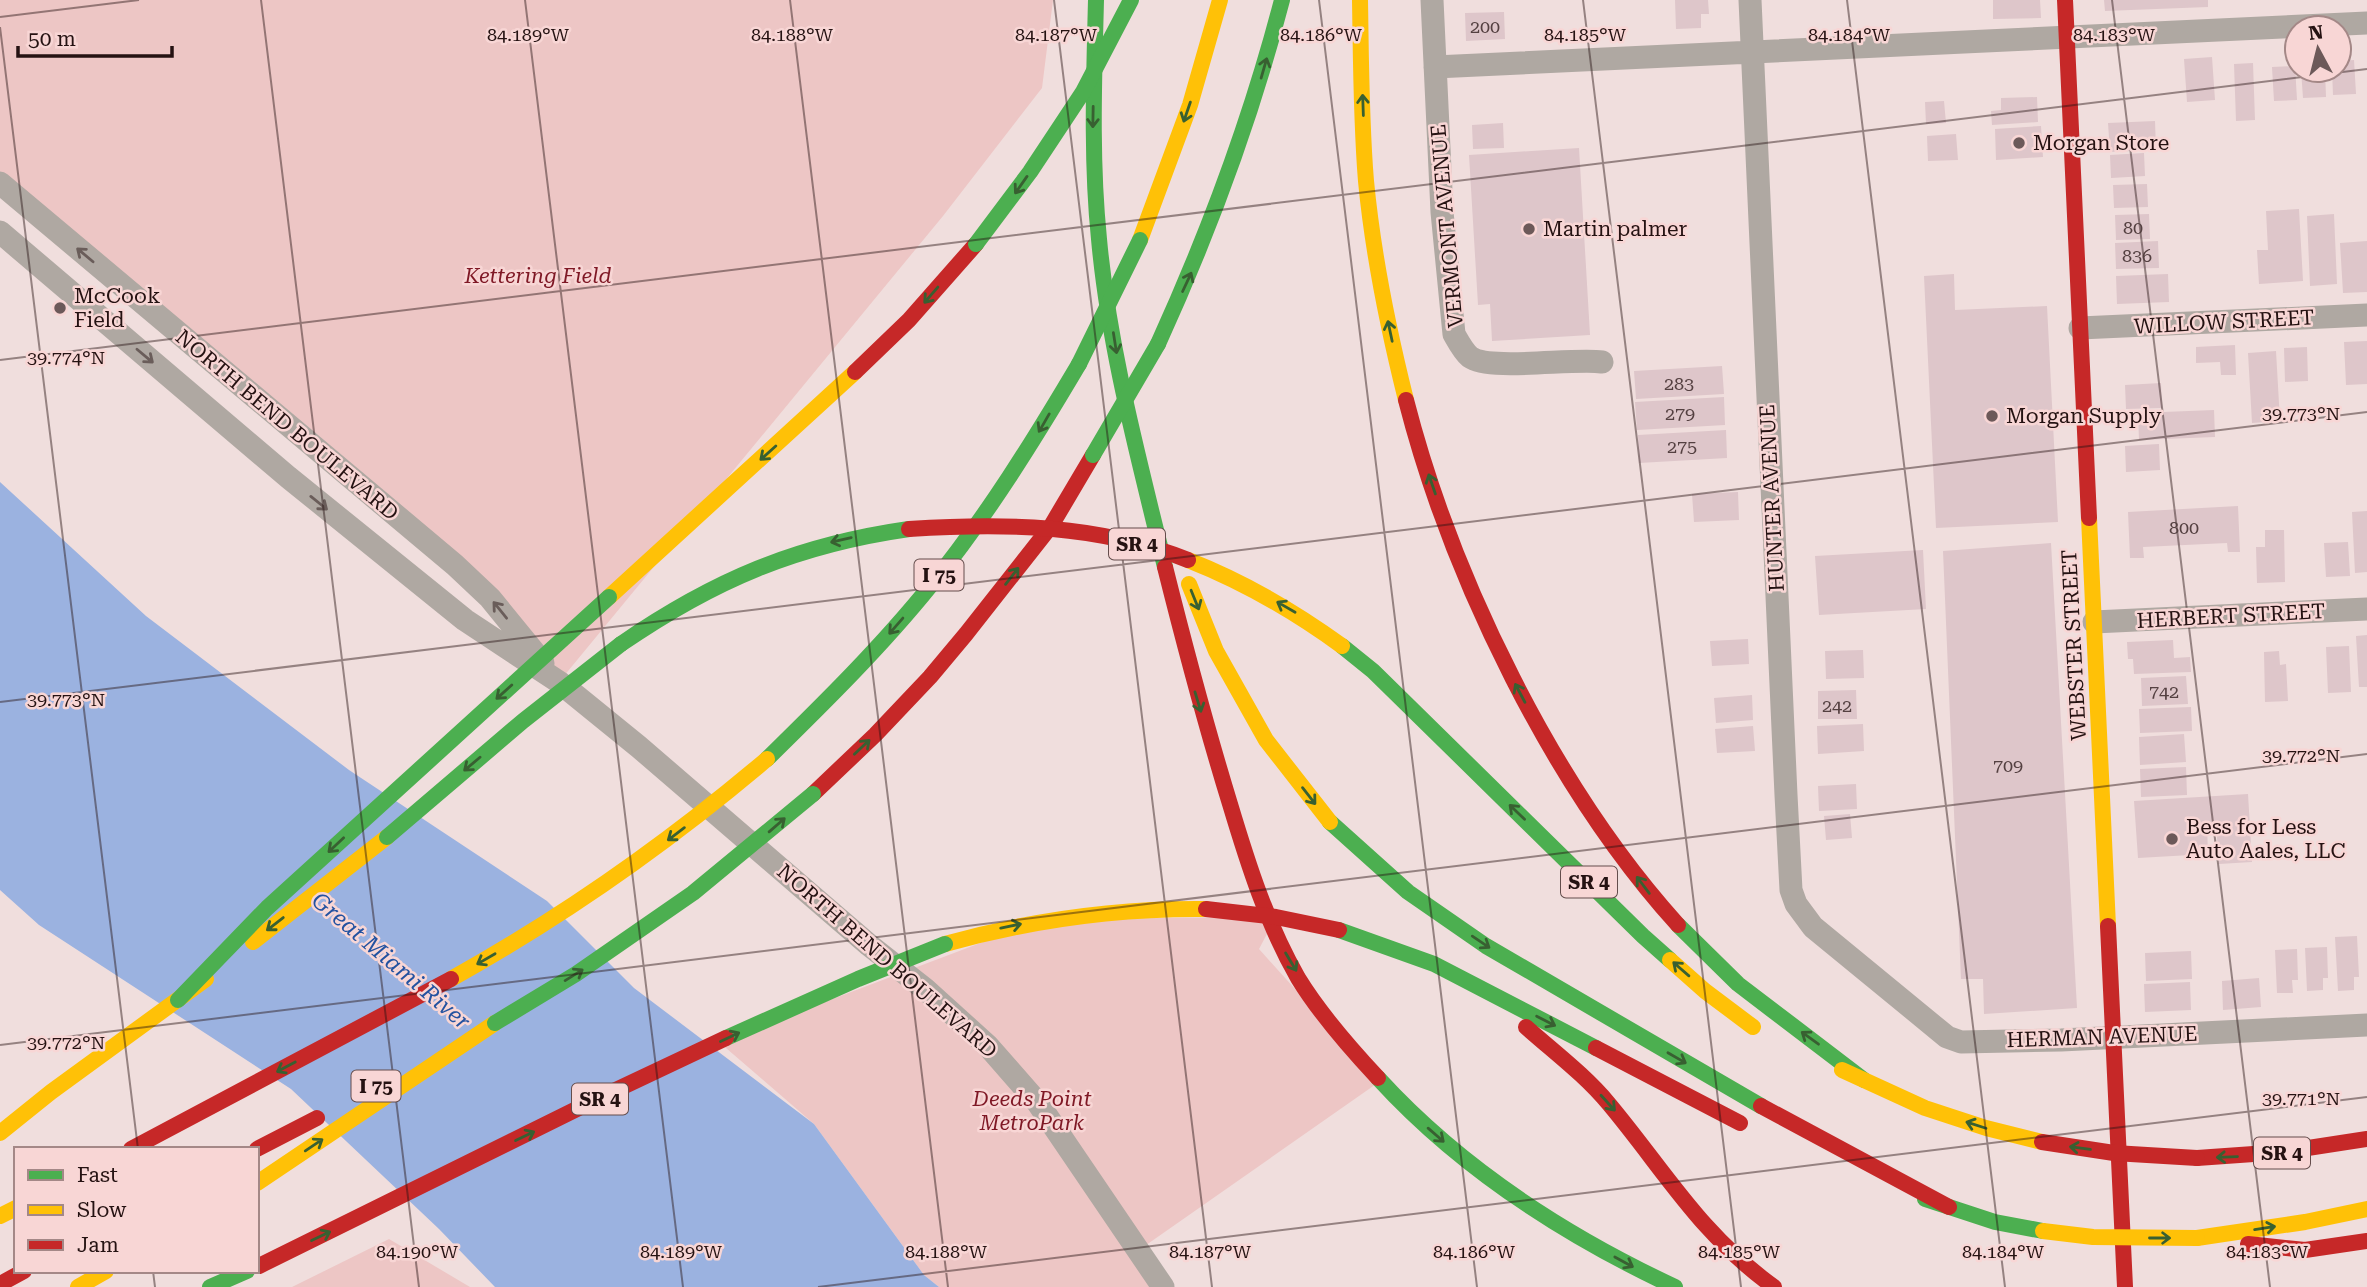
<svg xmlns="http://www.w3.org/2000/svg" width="2367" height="1287" font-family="'Roboto Serif',serif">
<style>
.green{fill:#edc6c5}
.water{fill:#9bb2e0}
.building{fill:#dec6ca}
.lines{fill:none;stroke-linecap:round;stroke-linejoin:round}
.street{stroke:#afa8a2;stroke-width:23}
.fast{stroke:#4caf50;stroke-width:16}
.slow{stroke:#ffc107;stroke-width:16}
.jam{stroke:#c62828;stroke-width:16}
.fast-bridge{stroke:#4caf50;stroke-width:16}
.slow-bridge{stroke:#ffc107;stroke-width:16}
.jam-bridge{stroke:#c62828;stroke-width:16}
.oneway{stroke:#386031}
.oneway2{stroke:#6a5d5a}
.ticks{fill:none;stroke:#251212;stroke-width:2;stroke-opacity:0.45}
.poi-dot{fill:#6c5959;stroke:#f8d6d5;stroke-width:2.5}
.labels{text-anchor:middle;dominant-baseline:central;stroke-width:5;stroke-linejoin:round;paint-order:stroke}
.number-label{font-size:18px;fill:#544041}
.shield{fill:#f8d6d5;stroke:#644d4c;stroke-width:2}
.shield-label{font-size:19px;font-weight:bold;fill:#251212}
.poi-label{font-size:21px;fill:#251212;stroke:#f8d6d5;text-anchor:start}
.street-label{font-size:21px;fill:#251212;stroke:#f8d6d5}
.park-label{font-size:21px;font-style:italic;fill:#7f1825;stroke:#f8d6d5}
.water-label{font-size:23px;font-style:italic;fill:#2352a0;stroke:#f8d6d5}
.ticks-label{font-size:18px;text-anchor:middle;fill:#251212;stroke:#f8d6d5;stroke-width:5;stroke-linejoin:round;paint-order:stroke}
</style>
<rect width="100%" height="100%" fill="#f0dedd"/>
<path class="green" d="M0,0H1053L1042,88L943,216L559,682L490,598L0,183Z
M1276,917L1259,949L1379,1082L1139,1250L1162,1287H939L924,1275L814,1124L719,1042L1044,919Z
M389,1239L470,1287H292Z"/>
<path class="water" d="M0,482L146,616L349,770L547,901L634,988L814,1124L924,1275L939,1287H495L439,1229L291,1089L39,925L0,890Z"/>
<path class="building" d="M1675,0H1708L1709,14H1701V28L1676,29Z
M1993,0H2040L2041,18L1993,19Z
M2104,0H2208V7L2105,11Z
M1504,12L1505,39L1466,41L1465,13Z
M2212,57L2215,100L2187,102L2184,59Z
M2354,60L2356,94L2333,95L2332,70H2339V61Z
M2253,63L2255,120L2236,121L2234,64Z
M2295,66L2297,100L2274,101L2272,67Z
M2301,70H2325L2326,97L2303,98Z
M2037,97L2038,122L1992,125L1991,111L2001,110V98Z
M1944,101L1946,123L1926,124L1925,102Z
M2155,121L2156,150L2110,152L2108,123Z
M1503,123L1504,148L1473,149L1472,125Z
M2041,126L2043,157L1996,160L1995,129Z
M1956,134L1958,160L1928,161L1927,136Z
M1579,148L1590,335L1492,341L1490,304L1478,305L1469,155Z
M2144,153L2145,176L2111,178L2110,155Z
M2147,184L2148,207L2114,208L2113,185Z
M2299,209L2303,281L2259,284L2257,250H2268L2266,211Z
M2149,214L2150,239L2116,240L2115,215Z
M2334,214L2337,284L2310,286L2307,216Z
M2158,241L2159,268L2116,269L2115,243Z
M2367,241V292L2343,293L2340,243Z
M1954,274L1955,310L2047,306L2058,522L1936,528L1924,276Z
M2168,274L2169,302L2117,304L2116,276Z
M2367,341V384L2346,385L2344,342Z
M2235,345L2236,375H2221L2220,362L2196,363V347Z
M2307,347L2308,381L2285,382L2284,348Z
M2276,351L2280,421L2252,423L2248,353Z
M1722,366L1724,394L1636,399L1634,371Z
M2161,383L2162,408L2126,409L2125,385Z
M1724,397L1725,425L1637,430L1635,402Z
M2214,410L2215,437L2139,440L2138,413Z
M1726,430L1727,458L1639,463L1638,435Z
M2159,444L2160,470L2126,472L2125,446Z
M1738,492L1739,520L1694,522L1692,494Z
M2238,506L2240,552H2228L2227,543L2143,547L2144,558H2130L2128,512Z
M2367,511V572L2355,573L2352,512Z
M2265,530H2284L2285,582L2257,583L2256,547H2265Z
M2348,542L2350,576L2326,577L2324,543Z
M2051,543L2077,1008L1984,1014L1983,979H1961L1943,551Z
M1923,550L1926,609L1819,615L1815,556Z
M2367,635V687H2359L2356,636Z
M1748,639L1749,664L1712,666L1710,641Z
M2173,640L2174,658L2190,657L2191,672L2134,674L2133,659H2128L2127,642Z
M2349,646L2351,692L2328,693L2326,647Z
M1863,650L1864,678L1826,679L1825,651Z
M2279,651L2280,665L2286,664L2288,701L2265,702L2264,652Z
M2186,676L2188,704L2142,706L2141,678Z
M1856,690L1857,719H1818V691Z
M1752,695L1753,720L1716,723L1714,698Z
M2191,707L2192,731L2140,733L2139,709Z
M1863,724L1864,751L1818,754L1817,726Z
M1753,726L1755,751L1717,753L1715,729Z
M2184,734L2186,762L2140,765L2139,737Z
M2186,767L2187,795L2141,797L2140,769Z
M1856,784L1857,809L1819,811L1818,786Z
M2248,794L2252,862L2219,864L2216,824H2207L2208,854L2138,858L2134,801Z
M1850,814L1852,838L1826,840L1824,816Z
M2357,936L2359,977H2354V990L2338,991L2335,937Z
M2327,947L2328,978H2323V990L2307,991L2305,948Z
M2297,949L2298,980H2292L2293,993H2277L2275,950Z
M2191,951L2192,979L2146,981L2145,953Z
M2259,978L2261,1007L2223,1010L2222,981Z
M2190,982L2191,1010L2145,1012L2144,984Z"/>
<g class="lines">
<path class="street" d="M1432,0L1442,212L1454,334C1458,341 1463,351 1470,357C1489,371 1573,358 1602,362
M1750,0L1786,795L1791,890L1796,904L1813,927L1947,1037L1961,1042L2061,1040L2367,1025
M1435,67L2367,23
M0,183L455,565L490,598L543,663
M0,232L288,477L465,620L559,682L639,747L869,945L925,989L988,1046L1038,1103L1163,1287
M2080,328L2367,315
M2094,622L2367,609"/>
<path class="fast" d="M1096,0C1094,80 1091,160 1099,239C1109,350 1139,459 1165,567
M1158,344C1209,232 1251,119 1282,0
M621,644C714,580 797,545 909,529
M1342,646L1373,671L1643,936L1670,960
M767,759C824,703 881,647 931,585C987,516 1034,440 1079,364
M1330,822L1408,892L1486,946L1761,1106
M1678,925L1738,984L1864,1080
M1339,930L1434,964L1596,1048
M1378,1078C1461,1169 1564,1235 1675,1287
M1925,1199L1995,1222L2043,1231
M210,1287L247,1271"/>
<path class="slow" d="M1360,0C1361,60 1361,121 1366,181C1373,255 1388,328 1406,400
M1140,240L1190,105L1220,0
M2089,518L2108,926
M1189,584L1216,651L1266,740L1330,822
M609,597L855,372
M253,942L387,837
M945,944C1031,920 1116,908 1206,909
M1670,960L1705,991L1753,1027
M1842,1070L1925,1108L1986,1128L2042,1142
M0,1133L51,1092L206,979
M257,1183L495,1023
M2197,1238L2305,1222L2367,1209
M78,1287L106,1271"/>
<path class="jam" d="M2065,0L2089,518
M855,372L909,320L976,244
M1406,400C1452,579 1554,788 1678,925
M1165,567C1185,647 1206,726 1230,804C1248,864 1267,924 1298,978C1320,1014 1349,1047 1378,1078
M813,794L875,735L930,677L966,634L1051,526L1093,455
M2108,926L2125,1287
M1526,1027C1554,1052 1585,1075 1609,1104C1665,1171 1700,1234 1774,1287
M1596,1048L1740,1123
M1761,1106L1949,1207
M257,1149L317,1118
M2197,1158L2282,1152L2367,1139
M2248,1244L2305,1250L2367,1241
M0,1284L24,1271"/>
<path class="fast-bridge" d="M976,244L1030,172L1083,92L1131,0
M1079,364L1140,240
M1093,455L1158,344
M387,837L523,721L621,644
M178,1000L267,908L609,597
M495,1023L576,974L693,893L813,794
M726,1038L858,979L945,944"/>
<path class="slow-bridge" d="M1188,560C1244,582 1294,611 1342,646
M451,979C564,916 668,843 767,759
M0,1216L16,1208
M2043,1231L2093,1237L2197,1238"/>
<path class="jam-bridge" d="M909,529C1004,523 1098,524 1188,560
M1206,909L1276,917L1339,930
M2042,1142L2114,1153L2197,1158
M131,1149L451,979
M259,1266L599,1098L726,1038"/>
</g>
<defs><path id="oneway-shaft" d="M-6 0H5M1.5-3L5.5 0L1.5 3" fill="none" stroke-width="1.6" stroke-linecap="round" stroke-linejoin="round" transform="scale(1.75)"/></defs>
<g class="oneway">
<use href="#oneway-shaft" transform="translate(1264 68) rotate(-74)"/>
<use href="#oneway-shaft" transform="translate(1363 105) rotate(-92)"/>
<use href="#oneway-shaft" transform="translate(1187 112) rotate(109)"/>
<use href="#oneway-shaft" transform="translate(1093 117) rotate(91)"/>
<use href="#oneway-shaft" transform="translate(1021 185) rotate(125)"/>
<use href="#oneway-shaft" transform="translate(1187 282) rotate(-65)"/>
<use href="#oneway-shaft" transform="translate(931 295) rotate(131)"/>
<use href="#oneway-shaft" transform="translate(1390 331) rotate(-102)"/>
<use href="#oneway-shaft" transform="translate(1115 343) rotate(81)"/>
<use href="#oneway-shaft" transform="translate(1044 423) rotate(120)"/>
<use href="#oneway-shaft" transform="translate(768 453) rotate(138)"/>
<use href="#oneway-shaft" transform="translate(1432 484) rotate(-109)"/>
<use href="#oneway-shaft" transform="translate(841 540) rotate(167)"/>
<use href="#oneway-shaft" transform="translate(1012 576) rotate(-52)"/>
<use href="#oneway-shaft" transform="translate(1195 600) rotate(68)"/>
<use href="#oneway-shaft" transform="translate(1286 607) rotate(-150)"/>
<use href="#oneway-shaft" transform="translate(896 626) rotate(131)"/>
<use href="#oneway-shaft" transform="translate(504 692) rotate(138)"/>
<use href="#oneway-shaft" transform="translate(1520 693) rotate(-118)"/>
<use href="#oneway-shaft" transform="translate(1198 702) rotate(73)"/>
<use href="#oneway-shaft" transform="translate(862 747) rotate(-43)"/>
<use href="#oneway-shaft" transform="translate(472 764) rotate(140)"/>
<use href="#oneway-shaft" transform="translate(1309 796) rotate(52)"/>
<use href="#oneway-shaft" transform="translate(1517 812) rotate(-136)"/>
<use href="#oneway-shaft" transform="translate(777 825) rotate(-41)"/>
<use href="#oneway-shaft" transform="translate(676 834) rotate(143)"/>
<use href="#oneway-shaft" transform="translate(336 845) rotate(137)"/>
<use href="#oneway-shaft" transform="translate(1643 885) rotate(-127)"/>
<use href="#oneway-shaft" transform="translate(275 924) rotate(142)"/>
<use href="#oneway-shaft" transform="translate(1011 926) rotate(-12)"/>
<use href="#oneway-shaft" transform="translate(1481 942) rotate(34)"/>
<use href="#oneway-shaft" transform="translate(486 959) rotate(150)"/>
<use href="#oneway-shaft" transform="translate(1291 962) rotate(59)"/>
<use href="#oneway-shaft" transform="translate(1681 969) rotate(-139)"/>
<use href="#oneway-shaft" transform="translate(574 975) rotate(-32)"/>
<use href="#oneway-shaft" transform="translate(1546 1021) rotate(27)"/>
<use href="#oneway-shaft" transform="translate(730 1037) rotate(-25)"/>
<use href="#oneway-shaft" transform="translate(1810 1038) rotate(-144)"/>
<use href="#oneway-shaft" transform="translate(1677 1058) rotate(30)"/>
<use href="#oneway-shaft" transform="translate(286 1067) rotate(152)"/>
<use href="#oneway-shaft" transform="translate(1608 1103) rotate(48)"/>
<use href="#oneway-shaft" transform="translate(1976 1125) rotate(-162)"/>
<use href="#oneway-shaft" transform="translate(1436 1135) rotate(41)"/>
<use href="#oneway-shaft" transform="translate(525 1136) rotate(-26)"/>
<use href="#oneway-shaft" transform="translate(314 1145) rotate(-34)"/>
<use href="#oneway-shaft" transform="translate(2080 1148) rotate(-172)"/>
<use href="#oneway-shaft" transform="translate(2227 1157) rotate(178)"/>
<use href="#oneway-shaft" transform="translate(2265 1228) rotate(-9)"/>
<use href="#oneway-shaft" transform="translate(321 1236) rotate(-26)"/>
<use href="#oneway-shaft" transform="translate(2160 1238)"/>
<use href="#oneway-shaft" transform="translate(1624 1262) rotate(29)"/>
</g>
<g class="oneway2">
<use href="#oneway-shaft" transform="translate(85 255) rotate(-140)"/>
<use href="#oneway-shaft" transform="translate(145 356) rotate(40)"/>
<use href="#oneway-shaft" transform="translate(319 503) rotate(39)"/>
<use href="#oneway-shaft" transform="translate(500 610) rotate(-129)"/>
</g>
<path class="ticks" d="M261,0L419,1287M525,0L683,1287M790,0L948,1287M1054,0L1212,1287M1319,0L1477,1287M1583,0L1741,1287M1847,0L2005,1287M2112,0L2270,1287M0,17L139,0M0,27L138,1149M0,360L2367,69M0,702L2367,412M0,1045L2367,754M153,1271L155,1287M818,1287L2367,1097"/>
<g class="poi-dot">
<circle cx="2019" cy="143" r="7"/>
<circle cx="1529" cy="229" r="7"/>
<circle cx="60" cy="308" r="7"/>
<circle cx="1992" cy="416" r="7"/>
<circle cx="2172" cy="839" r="7"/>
</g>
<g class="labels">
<g class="number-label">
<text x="1485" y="26">200</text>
<text x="2133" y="227">80</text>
<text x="2137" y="255">836</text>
<text x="1679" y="383">283</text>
<text x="1680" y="413">279</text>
<text x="1682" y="446">275</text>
<text x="2184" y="527">800</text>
<text x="2164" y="691">742</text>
<text x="1837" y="705">242</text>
<text x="2008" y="765">709</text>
</g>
<g class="shield">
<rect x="1109" y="528.5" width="56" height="31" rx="5"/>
<rect x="914.5" y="559.5" width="49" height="31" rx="5"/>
<rect x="1561" y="866.5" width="56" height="31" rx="5"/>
<rect x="351.5" y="1070.5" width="49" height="31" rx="5"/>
<rect x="572" y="1083.5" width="56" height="31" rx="5"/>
<rect x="2254" y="1137.5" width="56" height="31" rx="5"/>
</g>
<g class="shield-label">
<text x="1137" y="544">SR 4</text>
<text x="939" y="575">I 75</text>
<text x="1589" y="882">SR 4</text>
<text x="376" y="1086">I 75</text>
<text x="600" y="1099">SR 4</text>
<text x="2282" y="1153">SR 4</text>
</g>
<g class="poi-label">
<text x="2033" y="143">Morgan Store</text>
<text x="1543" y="229">Martin palmer</text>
<text x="74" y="296">McCook<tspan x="74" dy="24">Field</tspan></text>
<text x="2006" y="416">Morgan Supply</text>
<text x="2186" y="827">Bess for Less<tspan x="2186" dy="24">Auto Aales, LLC</tspan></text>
</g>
<g class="street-label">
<text transform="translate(1447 226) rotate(-95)">VERMONT AVENUE</text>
<text transform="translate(2224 322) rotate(-3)">WILLOW STREET</text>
<text transform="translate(287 425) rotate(40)">NORTH BEND BOULEVARD</text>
<text transform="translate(1772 498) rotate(-93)">HUNTER AVENUE</text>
<text transform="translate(2231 616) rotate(-3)">HERBERT STREET</text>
<text transform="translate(2074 645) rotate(-93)">WEBSTER STREET</text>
<text transform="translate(887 961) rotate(41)">NORTH BEND BOULEVARD</text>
<text transform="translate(2102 1037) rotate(-2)">HERMAN AVENUE</text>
</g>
<g class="park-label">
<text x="538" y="276">Kettering Field</text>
<text x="1032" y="1099">Deeds Point<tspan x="1032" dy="24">MetroPark</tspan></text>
</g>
<g class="water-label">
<text transform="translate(391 961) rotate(40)">Great Miami River</text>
</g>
</g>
<g class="ticks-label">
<text x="528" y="41">84.189°W</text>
<text x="792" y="41">84.188°W</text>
<text x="1056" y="41">84.187°W</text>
<text x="1321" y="41">84.186°W</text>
<text x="1585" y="41">84.185°W</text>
<text x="1849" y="41">84.184°W</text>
<text x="2114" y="41">84.183°W</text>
<text x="66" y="364">39.774°N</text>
<text x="2301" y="420">39.773°N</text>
<text x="66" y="706">39.773°N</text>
<text x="2301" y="762">39.772°N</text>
<text x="66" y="1049">39.772°N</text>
<text x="2301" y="1105">39.771°N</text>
<text x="417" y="1258">84.190°W</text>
<text x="681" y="1258">84.189°W</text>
<text x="946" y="1258">84.188°W</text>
<text x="1210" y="1258">84.187°W</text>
<text x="1474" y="1258">84.186°W</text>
<text x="1739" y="1258">84.185°W</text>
<text x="2003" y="1258">84.184°W</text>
<text x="2267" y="1258">84.183°W</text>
</g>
<rect x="14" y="1147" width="245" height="126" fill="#f8d6d5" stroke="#a48887" stroke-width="2"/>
<rect x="28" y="1170" width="35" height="10" fill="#4caf50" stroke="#a48887" stroke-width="2"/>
<text x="77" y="1182" font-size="21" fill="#251212">Fast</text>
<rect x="28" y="1205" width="35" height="10" fill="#ffc107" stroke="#a48887" stroke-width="2"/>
<text x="77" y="1217" font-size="21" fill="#251212">Slow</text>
<rect x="28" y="1240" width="35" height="10" fill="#c62828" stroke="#a48887" stroke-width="2"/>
<text x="77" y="1252" font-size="21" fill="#251212">Jam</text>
<g transform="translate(2318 49) rotate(353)"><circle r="33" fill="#f8d6d5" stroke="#a48887" stroke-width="2"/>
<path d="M0-5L12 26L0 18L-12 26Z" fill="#6c5959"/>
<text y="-10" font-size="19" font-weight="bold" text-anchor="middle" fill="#251212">N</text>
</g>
<path d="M18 46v10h154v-10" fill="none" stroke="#251212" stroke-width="3.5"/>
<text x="28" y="46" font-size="21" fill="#251212" stroke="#f8d6d5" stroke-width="5" paint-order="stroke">50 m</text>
</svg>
